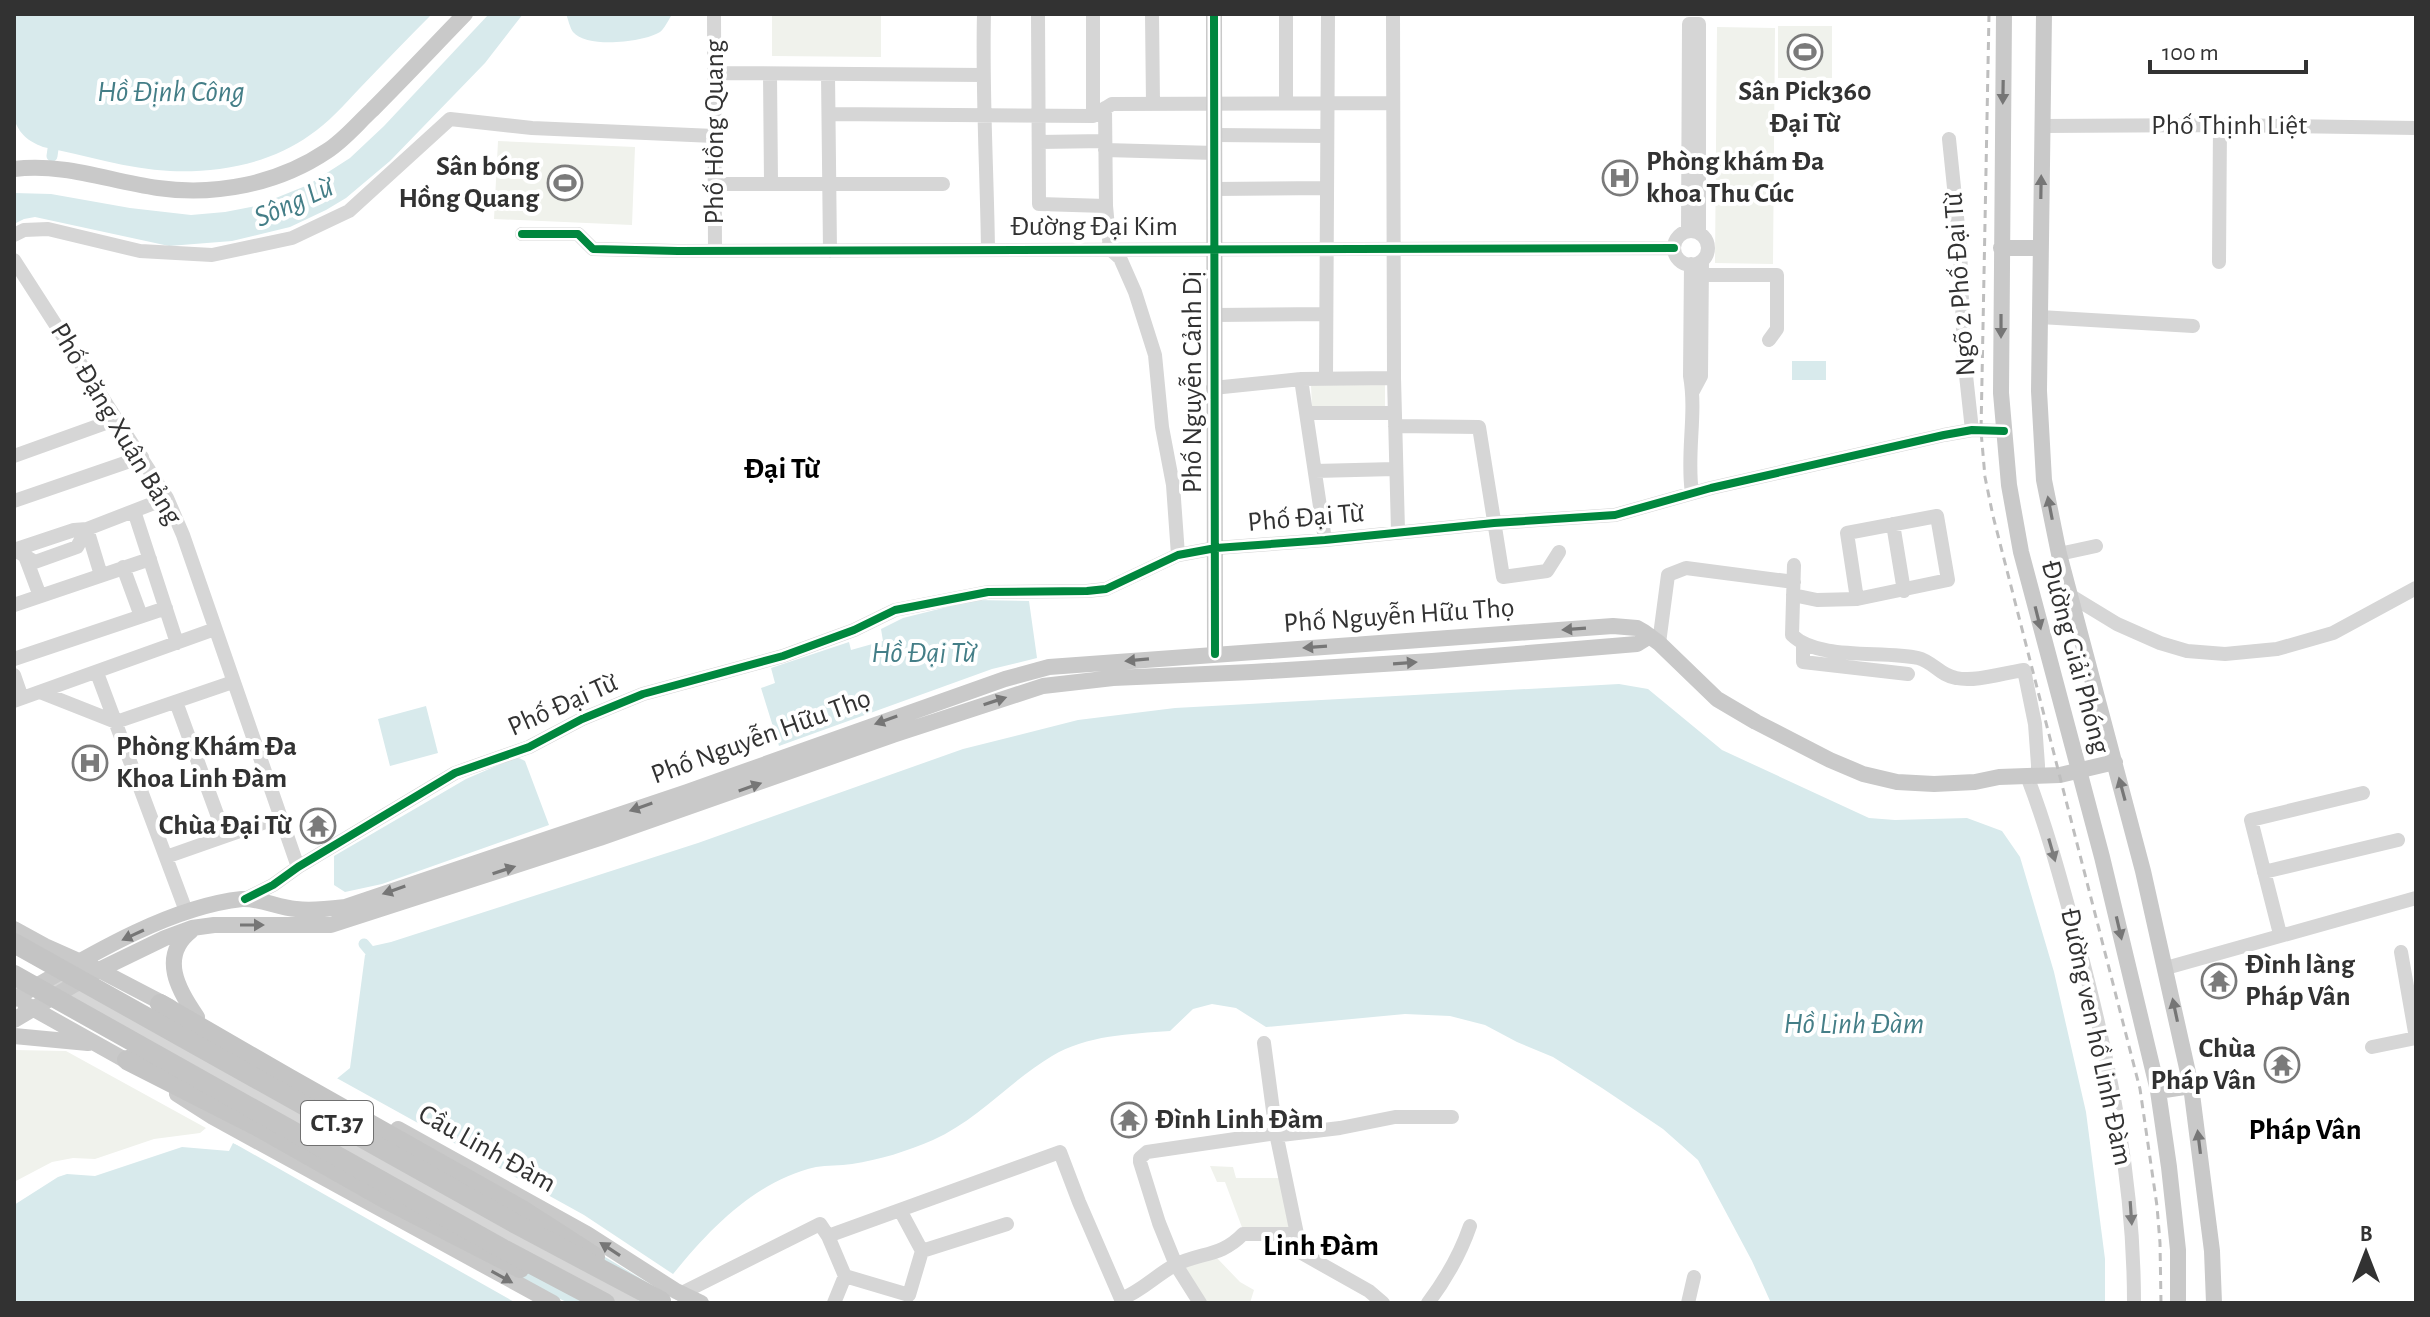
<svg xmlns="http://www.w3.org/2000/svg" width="2430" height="1317" font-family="'Alegreya Sans',sans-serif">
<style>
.green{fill:#f0f2ec}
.water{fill:#d8eaec}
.pier{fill:#fff}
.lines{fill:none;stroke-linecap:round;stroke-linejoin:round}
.canal{stroke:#d8eaec;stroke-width:11}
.minor{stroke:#d6d6d6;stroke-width:14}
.major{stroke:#c9c9c9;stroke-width:16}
.highway{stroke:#c4c4c4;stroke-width:20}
.rail{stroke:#bebebe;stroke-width:3;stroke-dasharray:8 6;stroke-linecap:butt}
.highway-bridge{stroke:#c4c4c4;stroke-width:20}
.cycleway-casing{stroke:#fff;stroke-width:13}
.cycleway{stroke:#00873e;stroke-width:8}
.oneway{fill:#767676}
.oneway2{fill:#7c7c7c}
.labels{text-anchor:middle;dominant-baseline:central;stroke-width:8;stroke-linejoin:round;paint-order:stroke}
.shield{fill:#fff;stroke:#707070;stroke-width:2}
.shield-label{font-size:26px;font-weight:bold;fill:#323232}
.poi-label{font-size:28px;font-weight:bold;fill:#323232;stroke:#fff;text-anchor:start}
.street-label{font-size:28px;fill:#323232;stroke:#fff}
.water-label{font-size:30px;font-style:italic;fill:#447e87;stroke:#fff}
.neighbourhood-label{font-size:30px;font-weight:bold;fill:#000;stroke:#fff}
</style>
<rect width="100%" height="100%" fill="#fff"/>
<path class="green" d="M772,14H881V57L772,56Z
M1778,26H1832V78H1778Z
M1717,27L1775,28L1773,264L1715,263Z
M498,141L635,147L632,225L494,219Z
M1385,383V406L1312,408L1311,385Z
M14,1050L66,1051L206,1128L200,1133L154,1139L95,1159L73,1158L52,1162L14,1182Z
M1210,1166L1233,1167L1236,1178H1282L1295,1230H1243L1225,1182H1217Z
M1216,1257L1240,1282L1254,1290L1250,1303H1203L1184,1267Z"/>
<path class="water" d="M14,14H432C407,39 383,64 359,89C344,105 328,123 310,135C270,164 218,173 170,171C128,169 84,155 43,147C28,141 20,135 14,119Z
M489,14H523L485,63L390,161L346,198L326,210L290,227L232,241L169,246L35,217L24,219L14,224V193L51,194L130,208L191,215L225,212L256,206L308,185L350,158L384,126Z
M566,14H671V16C668,21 664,29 660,32C644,42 587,49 573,32C570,28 568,19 566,14Z
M1792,361H1826V380H1792Z
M975,600L1029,601L1037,658L992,669L779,746L761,688L775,683L771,668L849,642L851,650L883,641L881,629L903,618Z
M1619,684L1648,689L1722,750L1869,818L1895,820L1967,818L2002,831L2020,857L2054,972L2086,1112L2105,1259V1303H1771L1752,1261L1698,1160L1663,1129L1602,1088L1553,1057L1517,1042L1485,1025L1450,1016L1405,1014L1266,1027L1236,1008L1212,1004L1193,1009L1170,1031C1130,1034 1087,1035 1052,1056C1010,1081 978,1120 933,1140C908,1151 879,1160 852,1164C840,1166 827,1165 816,1167C743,1184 694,1247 650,1303H14V1205L58,1177L67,1174L95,1176L182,1147L229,1151L233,1143L249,1150L350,1068L365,955L373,946L391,942L698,843L963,749L1078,720L1175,708Z
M426,706L438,753L390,766L378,719Z
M517,757L525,761L549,825L382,884L345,892L334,885V856L466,779Z"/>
<path class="pier" d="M333,1076L584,1215L676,1276L663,1292L501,1194L315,1091Z
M261,1135L560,1299L569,1303H516L230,1141L234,1139L248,1146Z"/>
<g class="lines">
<path class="canal" d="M52,156L53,149
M364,944L369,950"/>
<path class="minor" d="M714,14L715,251
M984,14C982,92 987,171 988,250
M1038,14L1039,204L1106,206
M1093,14V116
M1152,14L1153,104
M1393,14L1394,378L1398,531
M714,73L983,75
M770,74L771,183
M828,74L830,251
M1286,103V14
M1105,108L1106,206L1110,249L1120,258L1135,292L1155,355L1162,427L1173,485L1178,555
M829,114L1093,116L1112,104L1393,103
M2042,126L2220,125L2416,128
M1215,135L1327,136
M1949,139L1960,246L1964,357L1972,430
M1039,142L1105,141
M1105,150L1215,153
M715,184H943
M1214,189L1327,188
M1688,231L1689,24H1699V233
M1674 248a17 17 0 1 1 34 0a17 17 0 1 1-34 0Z
M522,234H578L593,249L678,251L1674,248
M14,235L24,230L48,229L140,251L212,255L292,238L349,211L450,119L532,128L714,136
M14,260L167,498L183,535L298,867
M2219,262L2220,125
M1691,264L1690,376C1697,415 1686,454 1692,493
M1702,275H1777V329L1769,340
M1214,315L1326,314
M2040,317L2193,326
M1326,378L1328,14
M1301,379L1325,540
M1213,388L1301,379L1394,378
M1693,391L1701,376L1702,261
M1307,413H1395
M1395,426L1479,427L1503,577L1547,571L1559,552
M14,456L117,419
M1315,471L1395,469
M14,501L142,457
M134,511L177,643
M1893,524L1904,591
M87,529L101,575
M14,550L74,530L87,529L167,498
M15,550L35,562L77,547L87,529
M2059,554L2096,546
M25,556L40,596
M1794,565L1792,635C1819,661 1882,650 1918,658C1932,661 1941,676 1956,678C1976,682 2003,673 2024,670L2035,724L2038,765V771L2034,776
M123,567L141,616
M1793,595L1817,600L1857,599L1948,580L1937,516L1847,533L1857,599
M2071,596L2117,624L2160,643L2187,651L2225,654L2277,649L2333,633L2416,588
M14,605L150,559
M1659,643L1668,575L1686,568L1794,582
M1803,646V662L1908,674
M14,659L166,608
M97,673L186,911
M14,675L22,698
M40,692L116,722L233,682
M14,701L215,629
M176,702L225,836
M2027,776C2049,833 2064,892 2080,950C2111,1068 2134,1181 2134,1303
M166,857L280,817
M2264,872L2398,840
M245,899L273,885L298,867L455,773L529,747L582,719L643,694L783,656L854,630L895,610L988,592L1087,591L1106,589L1178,555L1216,548L1325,540L1494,523L1615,515L1711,488L1944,435L1972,430L2004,431
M2280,934L2251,820L2363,793
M2166,968L2416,898
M59,985L632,1303
M1264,1043L1276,1133L1297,1234
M2372,1047L2416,1038L2401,952
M900,1210L922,1251
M828,1236L845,1276L834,1303
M845,1276L909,1295L922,1251L1007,1224
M680,1294L820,1224L828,1236L1060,1152L1079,1202L1121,1299C1142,1291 1156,1275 1175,1265C1201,1252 1221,1257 1243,1234H1297L1298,1251L1369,1291L1383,1303
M1200,1303L1176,1265L1159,1223L1140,1162V1158L1147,1152L1276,1133L1281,1135L1340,1128L1395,1117H1452
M1428,1303C1446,1279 1460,1255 1470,1226
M1688,1303L1694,1277"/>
<path class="major" d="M1214,14L1215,654
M2004,14L2001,393L2009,485L2021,552L2102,857L2158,1091L2169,1167L2178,1250V1303
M2044,14L2039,391L2044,480L2059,554L2143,871L2191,1086L2212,1251L2214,1303
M14,169C66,163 108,181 158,188C216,196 278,184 327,151C344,140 357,124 372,110C403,79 434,46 465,14
M2001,248H2040
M14,929L45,946L99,970L170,1007
M191,931C159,956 178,990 197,1017
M14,999C80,961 166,907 242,899C259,898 279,908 296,909C312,911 328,909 345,907L687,792L1005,679L1049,667L1613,626L1637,628L1644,632L1659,643L1717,699L1756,722L1830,760L1863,774L1897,782L1934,784L1975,782L1999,777L2060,775L2115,762
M25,1004L134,1065
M14,1020L99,970L165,938L192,928L214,925H331L600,838L893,735L1043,686L1113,678L1252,672L1432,661L1637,644L1650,636
M14,1036L88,1043
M2158,1091L2191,1086
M177,1094L213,1117L553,1303
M398,1129L587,1234L676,1291L701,1303"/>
<path class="highway" d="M160,1004L288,1078L522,1210L595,1257
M127,1060L257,1126L386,1199L520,1268"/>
<path class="rail" d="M1989,14L1981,431L1985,477L1993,516L2140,1089L2157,1206L2160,1243L2161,1303"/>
<path class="highway-bridge" d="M14,943L516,1224L661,1301
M14,975L503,1249L605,1303"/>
<g class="cycleway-casing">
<path id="cycleway" d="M1214,14L1215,654
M522,234H578L593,249L678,251L1674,248
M245,899L273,885L298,867L455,773L529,747L582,719L643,694L783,656L854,630L895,610L988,592L1087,591L1106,589L1178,555L1216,548L1325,540L1494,523L1615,515L1711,488L1944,435L1972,430L2004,431"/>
</g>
<use href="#cycleway" class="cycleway"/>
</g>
<defs><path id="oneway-solid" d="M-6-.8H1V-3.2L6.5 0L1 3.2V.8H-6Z" transform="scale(2)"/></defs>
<g class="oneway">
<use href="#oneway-solid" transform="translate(2003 92) rotate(91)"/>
<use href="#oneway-solid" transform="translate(2041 187) rotate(-89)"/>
<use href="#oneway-solid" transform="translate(2001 326) rotate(90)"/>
<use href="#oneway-solid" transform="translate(2050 508) rotate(-101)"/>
<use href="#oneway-solid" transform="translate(2038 618) rotate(76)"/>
<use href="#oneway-solid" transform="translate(1574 629) rotate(176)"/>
<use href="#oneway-solid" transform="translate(1315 647) rotate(176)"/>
<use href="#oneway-solid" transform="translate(1137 660) rotate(175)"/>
<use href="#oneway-solid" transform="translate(1405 663) rotate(-4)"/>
<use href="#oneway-solid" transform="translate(995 701) rotate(-18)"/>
<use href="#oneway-solid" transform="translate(886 720) rotate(160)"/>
<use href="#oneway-solid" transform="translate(750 787) rotate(-19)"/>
<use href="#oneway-solid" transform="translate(2122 789) rotate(-105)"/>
<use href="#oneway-solid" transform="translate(641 807) rotate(161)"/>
<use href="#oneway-solid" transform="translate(504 870) rotate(-18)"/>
<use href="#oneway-solid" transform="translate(394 890) rotate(161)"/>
<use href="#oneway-solid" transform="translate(252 925)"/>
<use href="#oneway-solid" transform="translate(2119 928) rotate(77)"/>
<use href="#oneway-solid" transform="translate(133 935) rotate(155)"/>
<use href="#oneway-solid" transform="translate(2175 1010) rotate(-102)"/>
<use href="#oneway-solid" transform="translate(2199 1142) rotate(-97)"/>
<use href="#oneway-solid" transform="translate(610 1249) rotate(-147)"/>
<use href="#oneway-solid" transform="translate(502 1277) rotate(29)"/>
</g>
<g class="oneway2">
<use href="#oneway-solid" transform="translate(2052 850) rotate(74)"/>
<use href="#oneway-solid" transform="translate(2131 1213) rotate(86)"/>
</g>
<defs>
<g id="stadium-ring" transform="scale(1.8)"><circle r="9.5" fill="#fff" stroke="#7a7a7a" stroke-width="1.5"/><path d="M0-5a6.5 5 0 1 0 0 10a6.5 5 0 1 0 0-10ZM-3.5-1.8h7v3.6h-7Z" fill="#7a7a7a"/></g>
<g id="hospital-ring" transform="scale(1.8)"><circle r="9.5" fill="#fff" stroke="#7a7a7a" stroke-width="1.5"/><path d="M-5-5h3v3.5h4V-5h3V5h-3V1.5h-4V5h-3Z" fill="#7a7a7a"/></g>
<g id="temple-ring" transform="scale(1.8)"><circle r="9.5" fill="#fff" stroke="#7a7a7a" stroke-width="1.5"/><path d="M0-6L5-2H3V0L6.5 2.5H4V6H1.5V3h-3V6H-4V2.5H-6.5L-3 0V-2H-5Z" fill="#7a7a7a"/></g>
</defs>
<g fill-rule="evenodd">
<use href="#stadium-ring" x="1805" y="52"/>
<use href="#hospital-ring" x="1620" y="178"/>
<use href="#stadium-ring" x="565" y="183"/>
<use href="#hospital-ring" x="90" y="763"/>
<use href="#temple-ring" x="318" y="826"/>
<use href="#temple-ring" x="2219" y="981"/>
<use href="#temple-ring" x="2282" y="1065"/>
<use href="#temple-ring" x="1129" y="1120"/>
</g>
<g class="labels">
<rect class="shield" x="301" y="1101" width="72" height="44" rx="6"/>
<g class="shield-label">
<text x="337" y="1123">CT.37</text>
</g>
<g class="poi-label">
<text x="1805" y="92" text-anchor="middle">Sân Pick360<tspan x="1805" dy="32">Đại Từ</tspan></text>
<text x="1646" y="162">Phòng khám Đa<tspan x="1646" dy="32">khoa Thu Cúc</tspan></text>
<text x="539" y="167" text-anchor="end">Sân bóng<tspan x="539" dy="32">Hồng Quang</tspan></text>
<text x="116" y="747">Phòng Khám Đa<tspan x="116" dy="32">Khoa Linh Đàm</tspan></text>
<text x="292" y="826" text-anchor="end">Chùa Đại Từ</text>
<text x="2245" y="965">Đình làng<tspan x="2245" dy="32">Pháp Vân</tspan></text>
<text x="2256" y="1049" text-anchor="end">Chùa<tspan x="2256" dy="32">Pháp Vân</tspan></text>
<text x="1155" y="1120">Đình Linh Đàm</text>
</g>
<g class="street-label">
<text x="2229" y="126">Phố Thịnh Liệt</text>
<text transform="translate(715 132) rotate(-90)">Phố Hồng Quang</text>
<text x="1094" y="227">Đường Đại Kim</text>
<text transform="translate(1960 284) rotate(-94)">Ngõ 2 Phố Đại Từ</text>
<text transform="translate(1193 382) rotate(-90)">Phố Nguyễn Cảnh Dị</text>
<text transform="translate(116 424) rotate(59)">Phố Đặng Xuân Bảng</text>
<text transform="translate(1306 518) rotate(-5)">Phố Đại Từ</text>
<text transform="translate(1399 616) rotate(-4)">Phố Nguyễn Hữu Thọ</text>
<text transform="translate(2075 657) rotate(75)">Đường Giải Phóng</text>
<text transform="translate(563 705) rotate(-24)">Phố Đại Từ</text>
<text transform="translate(761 737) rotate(-20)">Phố Nguyễn Hữu Thọ</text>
<text transform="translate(2096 1037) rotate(78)">Đường ven hồ Linh Đàm</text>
<text transform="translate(487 1149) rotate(29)">Cầu Linh Đàm</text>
</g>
<g class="water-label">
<text x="171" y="92">Hồ Định Công</text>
<text transform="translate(294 202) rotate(-24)">Sông Lừ</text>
<text x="924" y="653">Hồ Đại Từ</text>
<text x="1854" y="1024">Hồ Linh Đàm</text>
</g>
<g class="neighbourhood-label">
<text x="782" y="469">Đại Từ</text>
<text x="2305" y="1130">Pháp Vân</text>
<text x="1321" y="1246">Linh Đàm</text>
</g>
</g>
<rect width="2430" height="1317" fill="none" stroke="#323232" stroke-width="32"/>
<g transform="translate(2366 1253)" stroke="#ffffff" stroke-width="6" paint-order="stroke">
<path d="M0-6L14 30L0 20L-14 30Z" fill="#323232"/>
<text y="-12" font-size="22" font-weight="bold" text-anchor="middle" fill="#323232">B</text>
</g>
<path d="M2150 60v12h156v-12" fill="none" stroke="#323232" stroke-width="4"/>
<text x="2162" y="60" font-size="24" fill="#323232" stroke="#ffffff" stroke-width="6" paint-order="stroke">100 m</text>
</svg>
